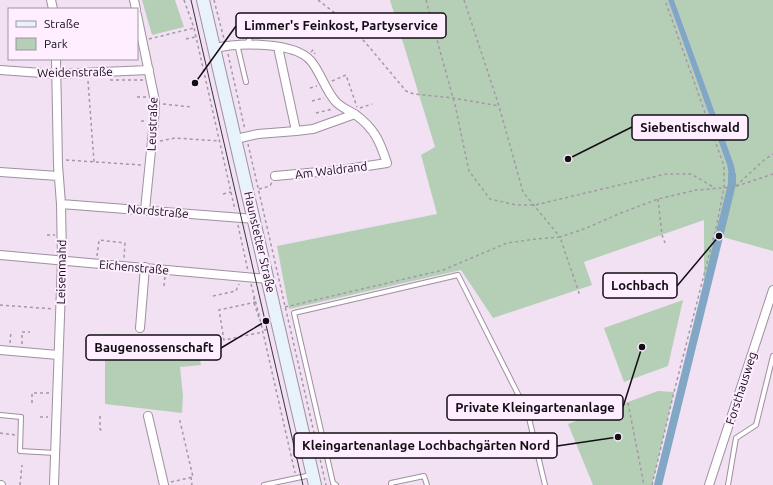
<svg xmlns="http://www.w3.org/2000/svg" width="773" height="485" font-family="Ubuntu,sans-serif">
<style>
.green{fill:#b5cfb7}
.water{fill:#82a7c5}
.lines{fill:none;stroke-linecap:round;stroke-linejoin:round}
.canal{stroke:#82a7c5;stroke-width:8}
.lane-casing{stroke:#9f90a0;stroke-width:6}
.street-casing{stroke:#9f90a0;stroke-width:10}
.secondary-casing{stroke:#9f90a0;stroke-width:14}
.path{stroke:#a498a5;stroke-width:1.5;stroke-dasharray:3 3;stroke-linecap:butt}
.lane{stroke:#fff;stroke-width:4}
.street{stroke:#fff;stroke-width:8}
.secondary{stroke:#e8f2fa;stroke-width:12}
.tram{stroke:#3c353d;stroke-width:1}
.labels{text-anchor:middle;dominant-baseline:central;stroke-width:4;stroke-linejoin:round;paint-order:stroke}
.street-label{font-size:12px;fill:#130e14;stroke:#feeeff}
.leader{fill:none;stroke:#130e14;stroke-width:1.5}
.callout-dot{fill:#130e14;stroke:#feeeff;stroke-width:1.5}
.callout{fill:#feeeff;stroke:#130e14;stroke-width:1.5}
.callout-label{font-size:13px;text-anchor:middle;font-weight:bold;fill:#130e14}
</style>
<rect width="100%" height="100%" fill="#f1e1f2"/>
<path class="green" d="M142,0H175L184,27L152,35Z
M390,0H668L727,165L729,176V184L733,162L674,0H773V251L719,236L704,294V220L584,262L592,285L493,318L461,270L289,309L277,246L437,214L421,155L435,147Z
M683,300L668,366L624,382L604,328Z
M105,334L197,339L201,365L180,367L183,396L182,413L105,404Z
M658,391L674,392L652,485H593L568,424Z"/>
<path class="water" d="M668,0H674L733,162L735,170V185L729,184V176L727,165Z"/>
<g class="lines">
<path class="canal" d="M658,485L732,184V175"/>
<g class="lane-casing">
<path id="lane" d="M237,44L246,82
M247,44L252,34L271,29L270,23L309,16
M0,415L21,417L20,451L55,453
M264,485L311,475
M336,485L333,483L294,313L458,275L528,414L545,485
M391,485V483L424,476L427,485
M728,485L736,438L756,425L773,356"/>
</g>
<g class="street-casing">
<path id="street" d="M51,0L53,9
M134,0L136,9
M137,15L155,101L154,121L145,210
M278,47L296,131L313,129L355,114
M215,48C238,43 294,41 311,61C321,73 325,90 336,102C342,108 350,111 356,115C375,129 380,142 387,163L341,170L275,176
M0,70L56,74L149,70
M236,139L258,134L296,131
M0,172L58,176
M61,204L255,219
M0,255L268,279
M140,328L145,267
M0,350L58,355
M148,416L164,485
M0,485H1
M54,485L62,260L61,204L58,165L56,59
M709,485L773,290"/>
</g>
<g class="secondary-casing">
<path id="secondary" d="M203,0L315,485"/>
</g>
<path class="path" d="M184,0L194,28L235,210
M214,0L224,39
M318,0L340,17L365,42L406,91L414,94L453,98L499,106
M426,0L455,105L469,171L490,199L516,205H535L666,174H691L715,188
M464,0L499,106L523,192L560,237L584,229L621,213L658,199L696,190L734,187L773,174
M272,33V38L289,34L288,41
M149,39L194,28
M186,39L195,37
M311,52L313,50L315,54
M228,54L245,130
M110,80H144
M88,81L94,162
M332,81L346,75L357,107
M310,88L317,86
M137,97H147
M312,101L324,98
M163,104L191,107
M360,108L372,104
M316,113L333,109
M141,121H147
M160,141L175,138L220,141
M248,144L326,485
M66,160L142,165
M736,186L764,160L773,154
M259,189L270,186L272,182
M223,194L231,192
M658,199L662,235L665,243
M238,225L248,271
M47,235H55
M97,256L99,240L125,243L124,258
M251,284L259,315L295,473
M164,286L165,276
M213,296L236,291L239,284
M254,297V303L259,318
M256,302L219,310L224,340L263,332
M0,305L54,309
M285,307L443,270L507,243L536,239L560,237L580,296
M264,330L270,329
M10,343L11,331
M22,344V332H30
M32,403V393H50
M628,403L644,485
M100,416V429L103,433
M40,417H48
M0,433L15,435
M191,477L192,485
M171,482L193,477L179,417
M20,485L22,465
M652,485L674,392L717,224L724,187V166L665,0"/>
<use href="#lane" class="lane"/>
<use href="#street" class="street"/>
<use href="#secondary" class="secondary"/>
<path class="tram" d="M191,0L303,485"/>
</g>
<g class="labels">
<g class="street-label">
<text transform="translate(75 72) rotate(-1)">Weidenstraße</text>
<text transform="translate(152 124) rotate(-88)">Leustraße</text>
<text transform="translate(331 170) rotate(-7)">Am Waldrand</text>
<text transform="translate(158 211) rotate(5)">Nordstraße</text>
<text transform="translate(260 242) rotate(77)">Haunstetter Straße</text>
<text transform="translate(134 267) rotate(5)">Eichenstraße</text>
<text transform="translate(61 272) rotate(-89)">Leisenmahd</text>
<text transform="translate(741 388) rotate(-72)">Forsthausweg</text>
</g>
</g>
<path class="leader" d="M195 83L236 26M568 159L632 127M719 236L677 286M266 321L221 348M642 347L623 407M618 437L557 446"/>
<g class="callout-dot">
<circle cx="195" cy="83" r="4"/>
<circle cx="568" cy="159" r="4"/>
<circle cx="719" cy="236" r="4"/>
<circle cx="266" cy="321" r="4"/>
<circle cx="642" cy="347" r="4"/>
<circle cx="618" cy="437" r="4"/>
</g>
<g class="callout">
<rect x="236" y="13" width="210" height="25" rx="4"/>
<rect x="632" y="115" width="116" height="25" rx="4"/>
<rect x="603" y="273" width="74" height="25" rx="4"/>
<rect x="86" y="335" width="135" height="25" rx="4"/>
<rect x="447" y="395" width="176" height="25" rx="4"/>
<rect x="294" y="433" width="263" height="25" rx="4"/>
</g>
<g class="callout-label">
<text x="341" y="30">Limmer's Feinkost, Partyservice</text>
<text x="690" y="132">Siebentischwald</text>
<text x="640" y="290">Lochbach</text>
<text x="154" y="352">Baugenossenschaft</text>
<text x="535" y="412">Private Kleingartenanlage</text>
<text x="426" y="450">Kleingartenanlage Lochbachgärten Nord</text>
</g>
<rect x="8" y="8" width="130" height="52" fill="#feeeff" stroke="#a094a1"/>
<rect x="16" y="21" width="20" height="6" fill="#e8f2fa" stroke="#a094a1"/>
<text x="44" y="28" font-size="12" fill="#130e14">Straße</text>
<rect x="16" y="38" width="20" height="12" fill="#b5cfb7" stroke="#a094a1"/>
<text x="44" y="48" font-size="12" fill="#130e14">Park</text>
</svg>
